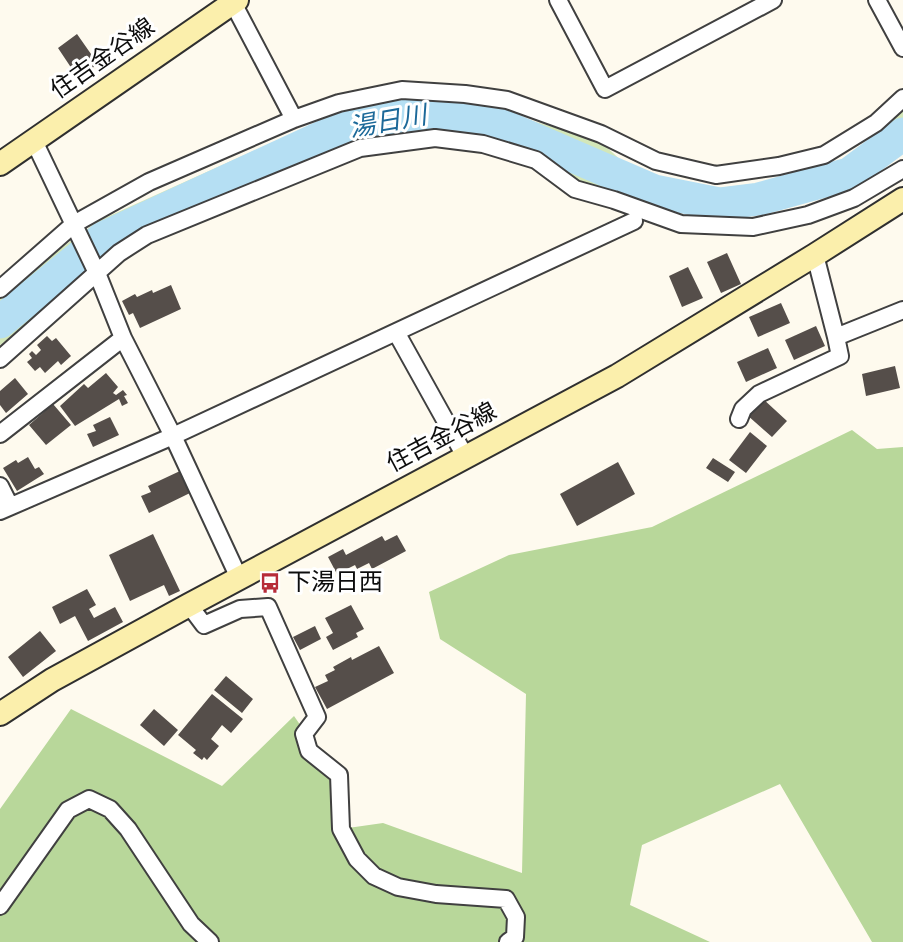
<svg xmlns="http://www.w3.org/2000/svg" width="903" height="942" font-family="Spectral,'Noto Sans JP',serif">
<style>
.green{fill:#d3e7b9}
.forest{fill:#b8d79a}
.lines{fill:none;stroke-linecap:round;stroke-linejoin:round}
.river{stroke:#b5dff3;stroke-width:33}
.building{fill:#554e4a}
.street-casing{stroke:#404040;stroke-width:20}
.secondary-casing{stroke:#2f2f2f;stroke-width:26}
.street{stroke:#fff;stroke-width:16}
.secondary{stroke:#fbefac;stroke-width:22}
.labels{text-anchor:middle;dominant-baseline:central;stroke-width:6;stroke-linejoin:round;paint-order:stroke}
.street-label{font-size:24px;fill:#0d0d0d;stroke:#fff}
.poi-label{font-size:24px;fill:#0d0d0d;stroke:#fff;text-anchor:start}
.water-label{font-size:26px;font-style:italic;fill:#1c6999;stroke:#fff}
</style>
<rect width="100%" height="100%" fill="#fefaee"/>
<path class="green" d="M403,102L494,110L599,140L640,178L710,189L809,177L857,153L903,107V142L862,177L814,197L781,204L708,212L650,206L579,185L536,151L445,124L329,143L121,235L23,328L0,345V293L98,221L300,130Z"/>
<path class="forest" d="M852,430L877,449L903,447V942H872L780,784L642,845L630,905L710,942H0V809L71,709L222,786L294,716L330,768L341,829L383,823L522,873L526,694L440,639L429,592L509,555L652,527Z"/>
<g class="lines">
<path class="river" d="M0,322L103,238L346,126L431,112L492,121L654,191L719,204L759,199L849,174L903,134"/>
</g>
<path class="building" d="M77,34L98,64L78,78L58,48Z
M727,253L741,284L721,293L707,262Z
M688,267L703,298L682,307L669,276Z
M171,285L181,309L140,328L133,313L129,315L122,301L135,294L137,297L152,290L153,293Z
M781,303L790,323L758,337L749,317Z
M816,326L825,346L794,360L785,340Z
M47,336L52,341L56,338L71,356L61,365L58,361L45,373L40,367L35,371L27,362L32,358L29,354L32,351L36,355L41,350L37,345Z
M768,348L777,368L746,382L737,362Z
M895,366L900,388L866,396L862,374Z
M106,373L118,387L113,393L116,395L123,390L127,395L124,396L128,403L122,406L119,399L75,426L60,406L84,384L88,388Z
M15,378L28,394L6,413L0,405V391Z
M762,398L787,421L772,437L747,415Z
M53,404L71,425L46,445L29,425Z
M110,417L119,435L93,447L87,434L96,431L93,425Z
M750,432L767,446L746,473L729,460Z
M28,457L35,469L39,467L44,474L17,491L3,468L16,460L18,463Z
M713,458L735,472L728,482L706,468Z
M618,462L635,494L577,526L560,494Z
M180,471L190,493L149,513L141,496L151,492L148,486Z
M153,534L180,591L169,596L164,585L130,601L109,555Z
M397,535L406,551L372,569L369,563L357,569L355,565L337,574L328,557L343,549L346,555L382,536L385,541Z
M87,589L96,605L89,609L94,618L115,607L123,622L88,641L75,616L60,624L52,607Z
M351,605L364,629L356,633L358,637L333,650L326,637L333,633L325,618Z
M315,626L321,639L300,650L293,637Z
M40,631L56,651L23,677L8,657Z
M379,646L394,673L327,709L315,687L328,681L325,675L335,670L333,667L351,657L352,660Z
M226,676L253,699L242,713L214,690Z
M212,694L243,719L231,733L222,725L211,739L219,746L207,760L204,757L202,760L193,753L196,750L178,735Z
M154,709L178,730L164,746L140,725Z"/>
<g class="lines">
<g class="street-casing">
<path id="street" d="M558,0L605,89L773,0
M877,0L903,48
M294,119L339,103L402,90L465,94L507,100L601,134L656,161L716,175L779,166L824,155L876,123L903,98
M34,141L97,273L123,338L173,436L239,578
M815,255L836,337L903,310
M0,289L74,224L149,182L294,119L233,3
M396,332L465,456
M0,359L119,253L147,235L360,148L435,138L483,144L536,160L575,189L614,200L681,224L753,227L808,215L854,198L903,169
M739,419L743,409L759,394L840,356L836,337
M0,434L123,338
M0,486L10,506
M0,511L173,436L634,221
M189,605L204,625L240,609L268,607L317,717L304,734L309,751L339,775L341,829L357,859L374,876L398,887L436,894L506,899L516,917L515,937L508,942
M0,906L68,810L89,799L110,809L128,829L191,924L210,942"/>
</g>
<g class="secondary-casing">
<path id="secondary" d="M0,164L237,0
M0,714L52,680L189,605L617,376L815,255L903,199"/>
</g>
<use href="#street" class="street"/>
<use href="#secondary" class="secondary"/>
</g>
<defs>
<g id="bus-bare" transform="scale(1.62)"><path d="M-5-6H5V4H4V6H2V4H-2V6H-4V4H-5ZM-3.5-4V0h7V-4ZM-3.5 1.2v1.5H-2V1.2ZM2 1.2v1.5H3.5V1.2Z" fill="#b72c39" stroke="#fff" stroke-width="2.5" paint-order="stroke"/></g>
</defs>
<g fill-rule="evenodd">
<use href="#bus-bare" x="270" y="583"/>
</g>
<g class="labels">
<g class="street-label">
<text transform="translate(103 59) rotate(-35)">住吉金谷線</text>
<text transform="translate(442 438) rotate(-28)">住吉金谷線</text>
</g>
<g class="poi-label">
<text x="287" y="583">下湯日西</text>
</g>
<g class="water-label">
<text transform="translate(388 122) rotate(-10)">湯日川</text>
</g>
</g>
</svg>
